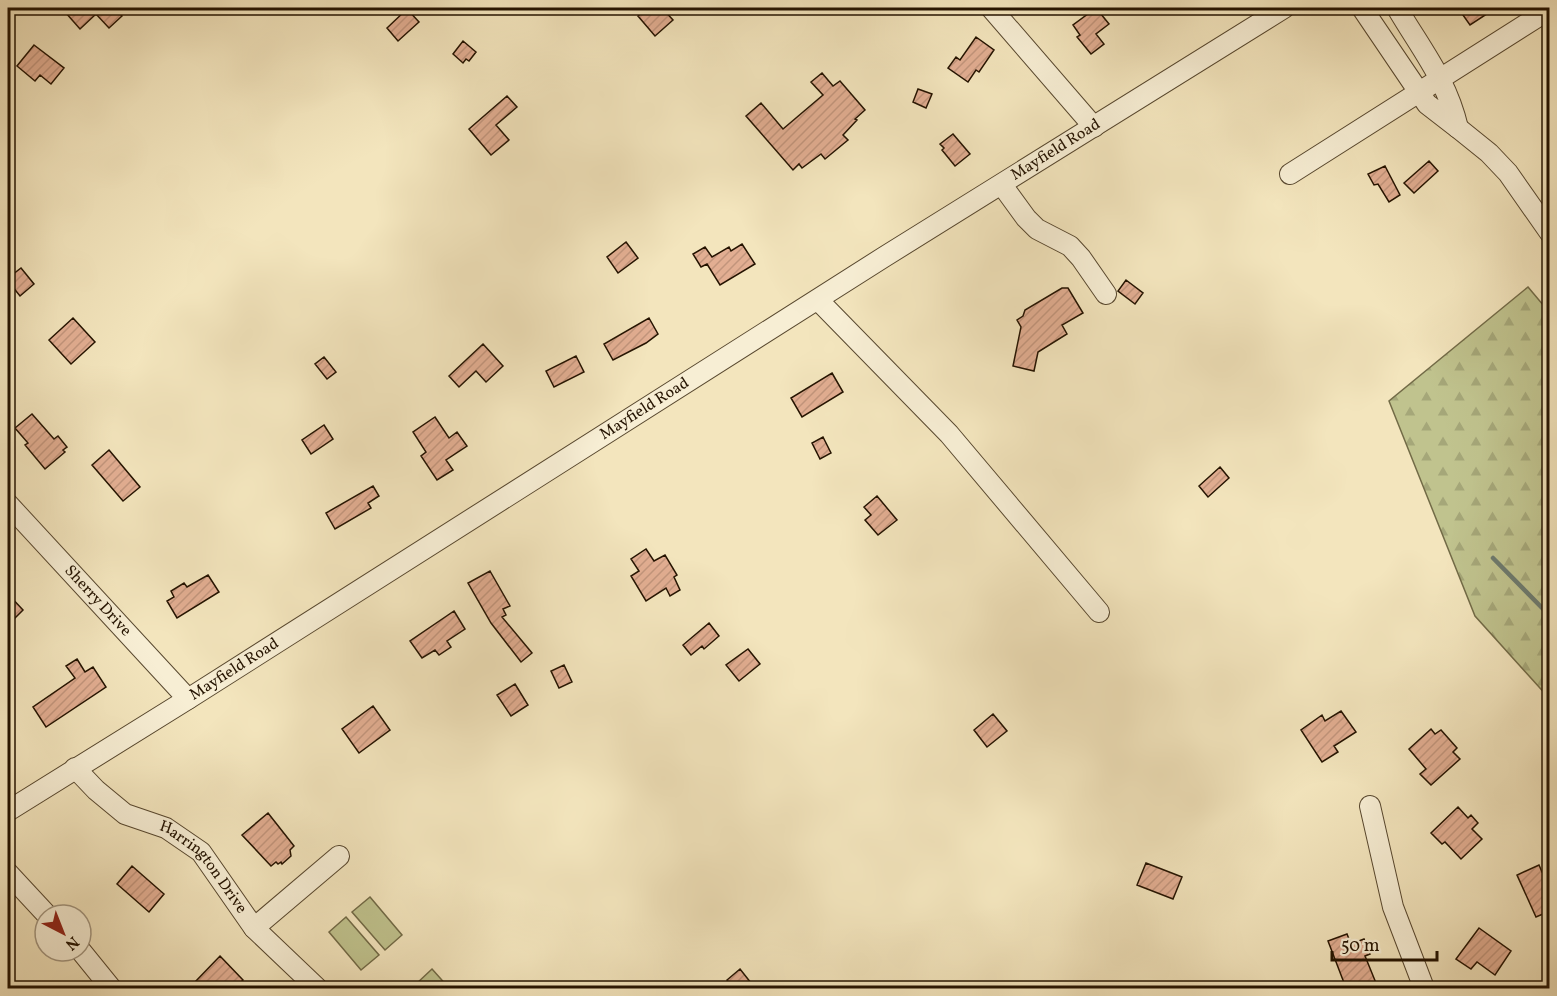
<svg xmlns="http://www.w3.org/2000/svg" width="1557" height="996" font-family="Vollkorn,serif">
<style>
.forest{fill:url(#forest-firs);stroke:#726b47;stroke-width:1.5}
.park{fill:#c0c38e;stroke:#726b47;stroke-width:1.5}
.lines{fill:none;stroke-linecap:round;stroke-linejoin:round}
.stream{stroke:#6d7a6e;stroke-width:4.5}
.building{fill:url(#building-hatch);stroke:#241300;stroke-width:1.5}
.minor-casing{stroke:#58482f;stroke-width:22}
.minor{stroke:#f7eed4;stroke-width:20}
.labels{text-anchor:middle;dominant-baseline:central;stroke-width:5;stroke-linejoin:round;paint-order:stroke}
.street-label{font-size:16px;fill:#241300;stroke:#f7eed4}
</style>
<defs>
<pattern id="forest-firs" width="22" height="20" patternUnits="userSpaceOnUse" patternTransform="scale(1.5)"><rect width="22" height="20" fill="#c0c38e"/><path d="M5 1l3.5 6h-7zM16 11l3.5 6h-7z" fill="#a5a779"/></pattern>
<pattern id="building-hatch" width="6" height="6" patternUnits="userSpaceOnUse" patternTransform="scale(1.5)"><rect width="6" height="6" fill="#e2ae92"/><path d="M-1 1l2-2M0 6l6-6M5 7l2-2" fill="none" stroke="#c2957c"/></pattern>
</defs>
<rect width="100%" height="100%" fill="#f3e5bd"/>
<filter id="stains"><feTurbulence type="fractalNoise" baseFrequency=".00333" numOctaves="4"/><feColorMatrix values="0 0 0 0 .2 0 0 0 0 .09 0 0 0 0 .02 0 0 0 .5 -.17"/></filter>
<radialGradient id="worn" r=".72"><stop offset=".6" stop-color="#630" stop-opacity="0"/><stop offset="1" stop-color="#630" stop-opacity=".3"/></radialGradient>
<path class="forest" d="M1528,287L1549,312V698L1475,616L1389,401Z"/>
<path class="park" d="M370,897L402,935L385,950L352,912Z
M346,917L379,955L361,970L329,932Z
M432,969L449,988H418L415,985Z"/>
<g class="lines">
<path class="stream" d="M1493,558L1550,616"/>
</g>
<path class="building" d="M72,8H115L122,16L109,28L96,14L80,29L66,13Z
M648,8H662L673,20L655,36L638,16Z
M1096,8L1109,24L1096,34L1104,44L1091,54L1077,37L1080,35L1073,25Z
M1458,8H1496L1470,25Z
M407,9L419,22L398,41L387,28Z
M976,37L994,50L979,72L976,70L968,82L948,68L956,57L960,60Z
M463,41L476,52L469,61L466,59L463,63L453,54Z
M34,45L64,68L51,84L40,75L35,81L17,66Z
M822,73L833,86L840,81L865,110L855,119L857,120L843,135L848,140L825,159L821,154L802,168L799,164L793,170L746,116L761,103L783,129L823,95L811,82Z
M918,89L932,94L926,108L913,102Z
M507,96L517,107L496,125L509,140L491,155L469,129Z
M953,134L970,154L955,166L942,150L944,148L940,144Z
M1429,161L1438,171L1414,193L1404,183Z
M1385,166L1400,195L1389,202L1378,184L1374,185L1368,174Z
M626,242L638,258L618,273L607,257Z
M742,244L755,264L720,285L707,264L701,267L693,254L705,247L712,257L729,247L731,251Z
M21,268L34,284L20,296L8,281V278Z
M1126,280L1143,293L1135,304L1118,291Z
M1062,288H1068L1083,313L1062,325L1067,334L1038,352L1034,371L1013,366L1021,327L1017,320L1023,316L1025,310Z
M73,318L95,342L71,364L49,340Z
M649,318L658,334L646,343L613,360L604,344Z
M483,344L503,366L486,382L476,371L459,387L449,376Z
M576,356L584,372L554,387L546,371Z
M324,357L336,372L327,379L315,364Z
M832,373L843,392L802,417L791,398Z
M32,414L54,439L58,436L67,447L63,450L65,452L45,469L25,445L28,443L15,428Z
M435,417L449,438L457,432L467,446L446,460L453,470L437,480L421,456L426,452L413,432Z
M324,425L333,439L311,454L302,440Z
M823,437L831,453L820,459L812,443Z
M109,450L140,487L123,501L92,465Z
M1220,467L1229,478L1208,497L1199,486Z
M373,486L379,496L368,503L371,508L335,529L326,513Z
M877,496L897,520L878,535L865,520L871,515L864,507Z
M646,549L654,561L665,555L677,575L674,577L680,590L670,596L666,588L646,601L631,576L639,571L631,559Z
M490,571L510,606L503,609L506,615L502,617L532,653L521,662L491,623L468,583Z
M208,575L219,592L177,618L167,601L174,597L171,591L184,583L187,587Z
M8,594L23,610L8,625Z
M454,611L465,629L447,641L451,647L439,655L435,650L422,658L410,641Z
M709,623L719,636L704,649L702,646L691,655L683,645Z
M748,649L760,664L739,681L726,665Z
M77,659L85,672L93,667L106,687L46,727L33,707L75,678L66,666Z
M564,665L572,682L559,688L551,671Z
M515,684L528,705L511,716L497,695Z
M373,706L390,730L359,753L342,729Z
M1341,711L1356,732L1334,746L1338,752L1322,762L1301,730L1322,715L1325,721Z
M993,714L1007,731L987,747L974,730Z
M1431,729L1435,734L1441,730L1457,748L1453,752L1460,759L1431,785L1420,774L1426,769L1409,749Z
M1458,807L1468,818L1471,815L1478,823L1472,829L1482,839L1461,859L1445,842L1442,844L1431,833Z
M268,813L294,846L290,850L291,856L282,864L281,862L278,864L276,862L271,866L242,835Z
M1146,863L1182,877L1173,899L1137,885Z
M1539,865L1542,872L1550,868V911L1536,917L1517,875Z
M132,866L164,894L149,912L117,884Z
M1479,928L1511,951L1495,975L1477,962L1471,969L1456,959Z
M1347,934L1351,944L1364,939L1370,954L1365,956L1376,983L1363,988H1346L1328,941Z
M220,956L243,980L235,988H202L195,982Z
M740,969L755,988H734L727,980Z"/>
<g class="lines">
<g class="minor-casing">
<g id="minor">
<path d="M991,8L1094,127"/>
<path d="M1362,8L1427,104L1458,128C1447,80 1421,49 1397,8"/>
<path d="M1458,128L1489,153L1508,173L1550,233"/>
<path d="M1290,174L1550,9"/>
<path d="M1002,185L1026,218L1037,229L1070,246L1081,258L1106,294"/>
<path d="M818,300L949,434L1099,612"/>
<path id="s1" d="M8,504L188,699"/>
<path id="s2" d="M75,768L96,790L125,814L166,828L201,852L254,928L317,988"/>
<path d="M1370,806L1393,907L1424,988"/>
<path id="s3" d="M8,811L188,699L884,257L1284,8"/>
<path d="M8,873L47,915"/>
<path d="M254,928L339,856"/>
<path d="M81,951L111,988"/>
</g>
</g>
<use href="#minor" class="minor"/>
</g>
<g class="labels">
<g class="street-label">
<text stroke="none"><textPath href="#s3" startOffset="1239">Mayfield Road</textPath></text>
<text stroke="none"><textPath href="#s3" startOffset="753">Mayfield Road</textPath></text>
<text stroke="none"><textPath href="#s1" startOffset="132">Sherry Drive</textPath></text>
<text stroke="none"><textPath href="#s3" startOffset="267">Mayfield Road</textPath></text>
<text stroke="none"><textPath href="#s2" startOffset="166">Harrington Drive</textPath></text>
</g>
</g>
<rect width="1557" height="996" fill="none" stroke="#f3e5bd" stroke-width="30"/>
<rect x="9" y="9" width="1539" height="978" fill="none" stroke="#241300" stroke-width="3"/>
<rect x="15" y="15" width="1527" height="966" fill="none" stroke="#241300" stroke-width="1.5"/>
<g transform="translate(63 933) rotate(138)"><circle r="28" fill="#f7eed4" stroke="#a3967f" stroke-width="1.5"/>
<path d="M0-4.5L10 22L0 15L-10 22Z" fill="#8f2418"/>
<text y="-9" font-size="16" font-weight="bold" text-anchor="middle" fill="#241300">N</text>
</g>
<path d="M1332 951v9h105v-9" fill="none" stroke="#241300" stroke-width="3"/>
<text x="1341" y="951" font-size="18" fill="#241300" stroke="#f7eed4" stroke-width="4.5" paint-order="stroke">50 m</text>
<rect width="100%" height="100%" filter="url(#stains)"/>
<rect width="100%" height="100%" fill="url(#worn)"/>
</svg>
